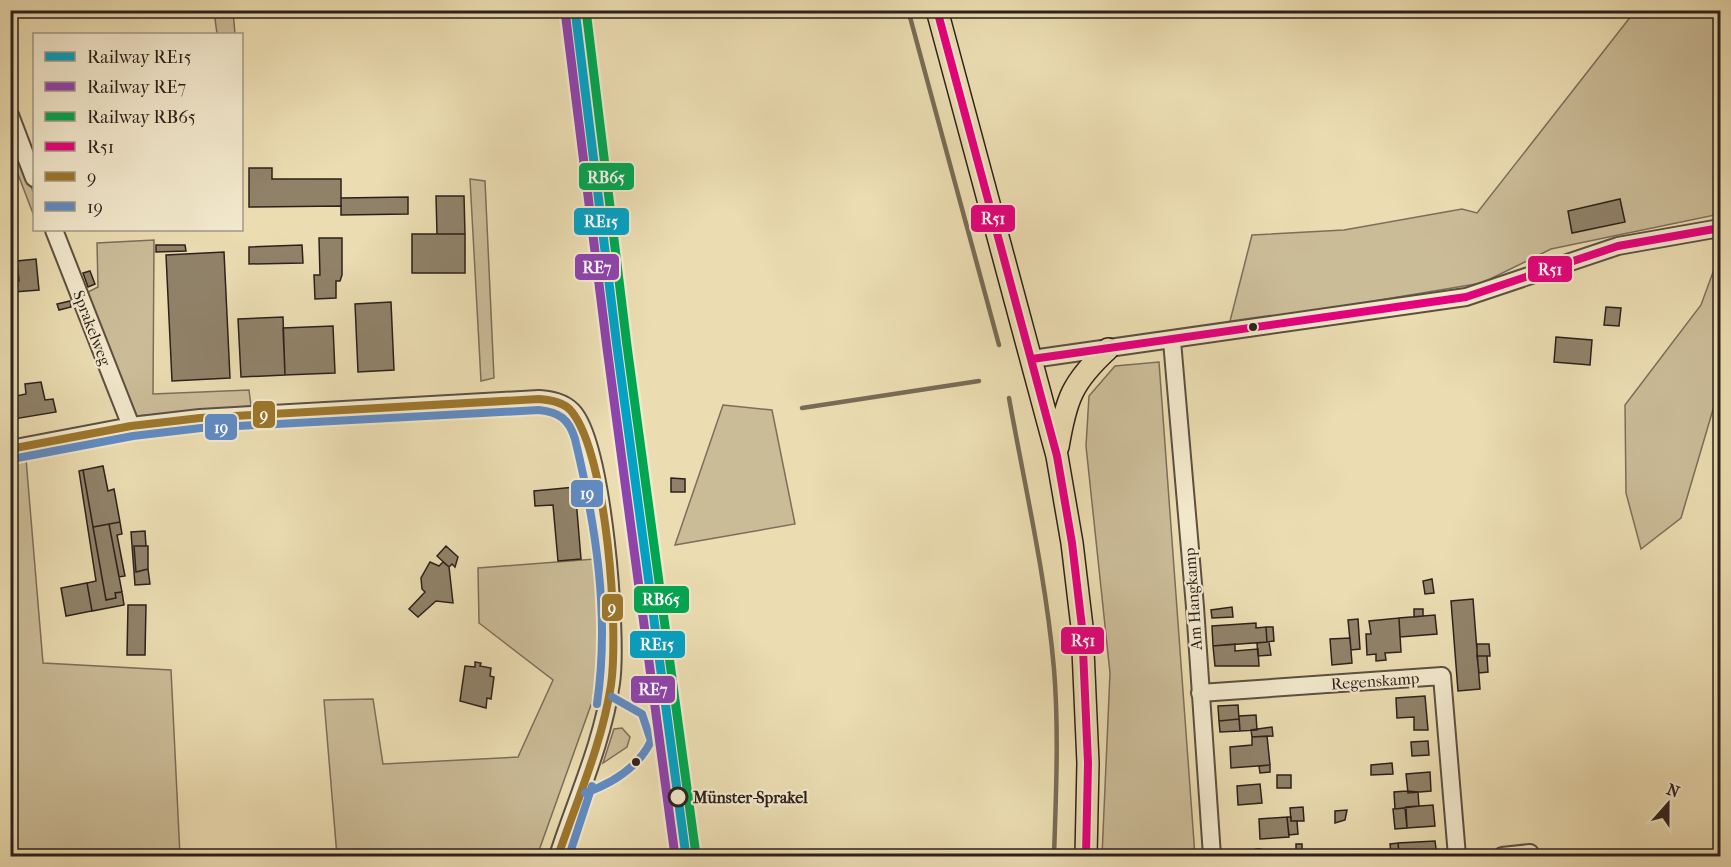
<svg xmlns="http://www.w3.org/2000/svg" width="1731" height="867" font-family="'IM FELL French Canon',serif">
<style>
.green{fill:#cbbc98;stroke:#7c6e5a;stroke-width:1.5}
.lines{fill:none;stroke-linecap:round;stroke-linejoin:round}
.stream{stroke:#786b56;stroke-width:4.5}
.building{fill:#908269;stroke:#2d211b;stroke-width:1.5}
.minor-casing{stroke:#5c5040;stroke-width:20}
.major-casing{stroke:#2d211b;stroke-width:24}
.minor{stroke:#f2e8cc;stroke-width:16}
.major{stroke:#ebdcb1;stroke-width:21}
.bus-1-casing{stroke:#f2e8cc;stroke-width:12}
.bus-2-casing{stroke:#f2e8cc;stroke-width:12}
.bus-3-casing{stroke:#f2e8cc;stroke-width:12}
.bus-1{stroke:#e5007d;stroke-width:8}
.bus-2{stroke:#9d762c;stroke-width:8}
.bus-3{stroke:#608bc4;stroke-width:8}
.rail-1-casing{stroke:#f2e8cc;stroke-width:14}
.rail-2-casing{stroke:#f2e8cc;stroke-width:14}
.rail-3-casing{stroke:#f2e8cc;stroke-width:14}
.rail-1{stroke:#02a2c5;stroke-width:9}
.rail-2{stroke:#8e44ad;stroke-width:9}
.rail-3{stroke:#00a651;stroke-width:9}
.bus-dot{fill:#2d211b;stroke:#f2e8cc;stroke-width:2}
.stop-dot{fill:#f2e8cc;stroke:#2d211b;stroke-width:3}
.labels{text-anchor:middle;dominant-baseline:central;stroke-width:4.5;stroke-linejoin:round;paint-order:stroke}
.street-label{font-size:16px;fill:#2d211b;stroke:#f2e8cc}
.stop-label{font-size:16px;font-weight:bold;fill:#2d211b;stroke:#f2e8cc;text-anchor:start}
.line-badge{stroke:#f2e8cc;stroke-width:2}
.badge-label{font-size:16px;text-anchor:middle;font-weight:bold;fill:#fff}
</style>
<rect width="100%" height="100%" fill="#ebdcb1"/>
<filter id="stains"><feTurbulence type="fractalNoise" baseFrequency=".00333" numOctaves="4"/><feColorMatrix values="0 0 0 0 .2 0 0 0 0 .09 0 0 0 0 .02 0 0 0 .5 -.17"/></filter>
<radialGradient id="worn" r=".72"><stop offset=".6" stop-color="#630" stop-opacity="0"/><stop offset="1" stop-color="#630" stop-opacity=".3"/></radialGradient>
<path class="green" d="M214,11H233L235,34H217Z
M1635,11H1720V214L1551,249L1482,283L1229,325L1252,235L1344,230L1462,209L1477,213Z
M10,132L34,194V216L11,156Z
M470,179L485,181L494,378L481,381Z
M154,240L153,394L249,390L251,406L137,416L86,293L98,287L97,243Z
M1720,253V397L1717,396L1681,518L1641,549L1626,493L1625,405L1701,305Z
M1159,362L1195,856H1102L1110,673L1086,446L1089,396L1115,366Z
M723,405L772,410L795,524L675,545Z
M26,459L43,663L171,670L180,856H11L10,461Z
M595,559L599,656L592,702L537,856H337L324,700L373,699L383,764L518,757L553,680L479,623L478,568Z
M622,728L630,737L627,747L603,763L614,729Z"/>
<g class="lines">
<path class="stream" d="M910,17L999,345
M1009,398C1025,487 1046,578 1054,669C1059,731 1056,794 1054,856
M802,408L979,381"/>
</g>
<path class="building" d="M249,168H272V179H341V215V206L249,207Z
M436,196H464L465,234H437Z
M408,197V214L341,215V198Z
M1620,199L1625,222L1572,233L1568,211Z
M412,234H465V273H412Z
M319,238H342V275L340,281H336V298L315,299L314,275H320Z
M156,245H185L186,251L156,252Z
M302,245L303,263L249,264V247Z
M224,252L230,378L172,381L166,255Z
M36,259L39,290L14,292L13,283L19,281L17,261Z
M90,271L95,284L88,287L83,273Z
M70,301L71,307L59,310L57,304Z
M391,302L394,370L358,372L355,304Z
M1606,307L1621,308L1619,326L1604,325Z
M283,317L285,375L241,377L238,319Z
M333,326L335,373L285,375L283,328Z
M1556,337L1592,340L1590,365L1554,362Z
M41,382L45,400L53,399L56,412L14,419L11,397L26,394L25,384Z
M103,466L108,491L114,489L120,522L93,527L83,470Z
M83,470L106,600L116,598L115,593L122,592L124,605L92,611L87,583L96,581L79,471Z
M671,478L685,479V492H671Z
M575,487L581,559L558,561L553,505L535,506L534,491Z
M120,522L122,534L117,535L125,576L119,577L109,524Z
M109,524L122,592L115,593L116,598L106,600L93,527Z
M145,531L146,546H134L136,572L148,569L150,584L135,585L131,532Z
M134,546H148V569L136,572Z
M446,546L458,557L455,567L452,564L449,567L437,556Z
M430,562L439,566L443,562L449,567L453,603L436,601L418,617L409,609L425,592L422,589L421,578Z
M1432,579L1434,593L1425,594L1423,581Z
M87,583L92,611L66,616L61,588Z
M1473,599L1480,689L1458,691L1451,601Z
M128,605H146L145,655H127Z
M1232,607L1233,617L1212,618L1211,610Z
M1414,609H1423V616L1414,617Z
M1435,615L1437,634L1400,637L1399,618Z
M1399,618L1401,652L1385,653L1386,660L1376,661V654L1367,655L1366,634H1371L1369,621Z
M1358,619L1360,649L1351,650L1348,620Z
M1256,623V628L1266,627L1267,642L1213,646L1212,626Z
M1266,627H1273L1274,641L1267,642Z
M1350,638L1352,663L1332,665L1330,639Z
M1267,642H1269L1271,655L1258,656L1257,643Z
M1235,644V651L1258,649L1259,666H1215L1213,646Z
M1477,644H1489L1490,656H1477Z
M1477,656H1487L1488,672L1479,673Z
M475,662L481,663L480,666L491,668L490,676L494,677L491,699L487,698L486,708L460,701L465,666L475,667Z
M1425,696L1428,730H1414V717L1397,718L1396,698Z
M1238,705L1239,719L1219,721L1218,706Z
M1256,715L1257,730L1240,731L1239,716Z
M1239,719L1240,731L1220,732L1219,721Z
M1272,727L1273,736L1252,737L1251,730Z
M1267,736L1270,765L1231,768L1230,747L1252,745V737Z
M1428,741L1429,755L1412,756L1411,742Z
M1392,763L1393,774L1371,775V765Z
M1270,765V772L1260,773L1259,766Z
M1430,772L1431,791L1408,793L1406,774Z
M1277,775H1291V788H1277Z
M1260,784L1262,803L1238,805L1237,786Z
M1407,791L1418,792L1419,806L1395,809L1394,792Z
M1433,805L1435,826L1407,828L1406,807Z
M1303,807L1304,821H1291L1290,808Z
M1405,808L1407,828L1395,829L1393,809Z
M1347,810L1345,820L1335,823V811Z
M1287,817H1291V821H1297L1298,834L1289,835Z
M1287,817L1289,837L1260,839L1259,819Z
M1435,841L1437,856H1402V853H1399L1398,843Z
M1398,843L1399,853H1391L1390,844Z
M1296,844H1302V856H1296Z
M1256,849H1261V856H1242V854L1256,853Z
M646,851L647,856H604Z
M1282,851V856H1261V853Z"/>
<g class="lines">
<g class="minor-casing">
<path id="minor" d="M10,115L34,178
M54,230L131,426
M1172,341L1195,607L1212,856
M1032,359L1466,297L1618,246L1720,228
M10,449L131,426L200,418L539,399C551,400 563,402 572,411C603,442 618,637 611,683C603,742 576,800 558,856
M1200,693L1442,676L1457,856
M1502,856L1530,853"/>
</g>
<g class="major-casing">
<path id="major" d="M937,10L1057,456L1072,543L1082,627L1088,763L1086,856
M1058,447C1066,399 1072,382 1108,349"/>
</g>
<use href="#minor" class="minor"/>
<use href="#major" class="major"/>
<g class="bus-1-casing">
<path id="bus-1" d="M937,10L1057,456L1072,543L1082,627L1088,763L1086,856
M1032,359L1466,297L1618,246L1720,228"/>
</g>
<g class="bus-2-casing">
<path id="bus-2" d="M10,449L131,426L200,418L539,399C550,400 565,402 572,412C607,456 619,629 611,685C602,744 577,800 558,856"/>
</g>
<g class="bus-3-casing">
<path id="bus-3" d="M12,459L133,436L201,428L539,410C559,412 569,419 575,439C596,526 610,615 597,704
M585,793C613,783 638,768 651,741L642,714L612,697
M569,856L592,786"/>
</g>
<use href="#bus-1" class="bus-1"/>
<use href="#bus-2" class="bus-2"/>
<use href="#bus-3" class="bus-3"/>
<g class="rail-1-casing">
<path id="rail-1" d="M575,10L617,347L686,856"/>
</g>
<g class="rail-2-casing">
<path id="rail-2" d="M565,11L607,348L675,856"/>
</g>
<g class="rail-3-casing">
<path id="rail-3" d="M586,10L627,346L696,855"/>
</g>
<use href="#rail-1" class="rail-1"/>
<use href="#rail-2" class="rail-2"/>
<use href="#rail-3" class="rail-3"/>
</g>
<g class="bus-dot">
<circle cx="1253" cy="327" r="5"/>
<circle cx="636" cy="762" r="5"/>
</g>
<circle class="stop-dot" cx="678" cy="797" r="9"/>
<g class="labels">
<g class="street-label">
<text transform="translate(92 328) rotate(69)">Sprakelweg</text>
<text transform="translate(1193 599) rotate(-94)">Am Hangkamp</text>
<text transform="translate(1375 681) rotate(-4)">Regenskamp</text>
</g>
<g class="stop-label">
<text x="693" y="797">Münster-Sprakel</text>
</g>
</g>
<g class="line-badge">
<rect x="578" y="162" width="57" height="29" rx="6" fill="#00a651"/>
<rect x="970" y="204" width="46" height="29" rx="6" fill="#e5007d"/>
<rect x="573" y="207" width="57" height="29" rx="6" fill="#02a2c5"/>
<rect x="574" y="253" width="46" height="28" rx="6" fill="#8e44ad"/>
<rect x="1527" y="255" width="46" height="28" rx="6" fill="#e5007d"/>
<rect x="252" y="400" width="24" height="29" rx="6" fill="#9d762c"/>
<rect x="204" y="413" width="34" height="28" rx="6" fill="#608bc4"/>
<rect x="570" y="479" width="34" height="29" rx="6" fill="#608bc4"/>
<rect x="633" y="585" width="57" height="29" rx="6" fill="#00a651"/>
<rect x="601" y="593" width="23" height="29" rx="6" fill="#9d762c"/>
<rect x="1060" y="626" width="45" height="29" rx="6" fill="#e5007d"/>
<rect x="629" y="630" width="57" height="29" rx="6" fill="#02a2c5"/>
<rect x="630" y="675" width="46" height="29" rx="6" fill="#8e44ad"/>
</g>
<g class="badge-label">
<text x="606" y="183">RB65</text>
<text x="993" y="224">R51</text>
<text x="601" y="227">RE15</text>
<text x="597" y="273">RE7</text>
<text x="1550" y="275">R51</text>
<text x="264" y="420">9</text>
<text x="221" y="433">19</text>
<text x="587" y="499">19</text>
<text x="661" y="605">RB65</text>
<text x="612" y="613">9</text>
<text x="1083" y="646">R51</text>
<text x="657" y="650">RE15</text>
<text x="653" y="695">RE7</text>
</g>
<rect width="1731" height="867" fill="none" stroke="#ebdcb1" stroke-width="36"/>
<rect x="12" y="12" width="1707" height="843" fill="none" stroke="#2d211b" stroke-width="3"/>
<rect x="18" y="18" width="1695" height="831" fill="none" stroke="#2d211b" stroke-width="1.5"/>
<rect x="33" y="33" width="210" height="198" fill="#f2e8cc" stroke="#a39885" stroke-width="1.5"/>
<rect x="45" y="52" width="30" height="9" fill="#02a2c5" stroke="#a39885" stroke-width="1.5"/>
<text x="87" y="63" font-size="18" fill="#2d211b">Railway RE15</text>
<rect x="45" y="82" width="30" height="9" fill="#8e44ad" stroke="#a39885" stroke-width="1.5"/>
<text x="87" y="93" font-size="18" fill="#2d211b">Railway RE7</text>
<rect x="45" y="112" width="30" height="9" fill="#00a651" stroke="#a39885" stroke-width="1.5"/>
<text x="87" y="123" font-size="18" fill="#2d211b">Railway RB65</text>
<rect x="45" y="142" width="30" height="9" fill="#e5007d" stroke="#a39885" stroke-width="1.5"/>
<text x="87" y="153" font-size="18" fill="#2d211b">R51</text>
<rect x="45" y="172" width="30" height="9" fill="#9d762c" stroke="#a39885" stroke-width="1.5"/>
<text x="87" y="183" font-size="18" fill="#2d211b">9</text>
<rect x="45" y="202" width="30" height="9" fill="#608bc4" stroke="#a39885" stroke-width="1.5"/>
<text x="87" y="213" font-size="18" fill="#2d211b">19</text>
<g transform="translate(1668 804) rotate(21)" stroke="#f2e8cc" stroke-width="4.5" paint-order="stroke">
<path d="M0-4.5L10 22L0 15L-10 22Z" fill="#2d211b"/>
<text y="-9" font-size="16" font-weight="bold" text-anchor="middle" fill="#2d211b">N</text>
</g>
<rect width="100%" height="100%" filter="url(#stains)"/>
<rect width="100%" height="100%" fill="url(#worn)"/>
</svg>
